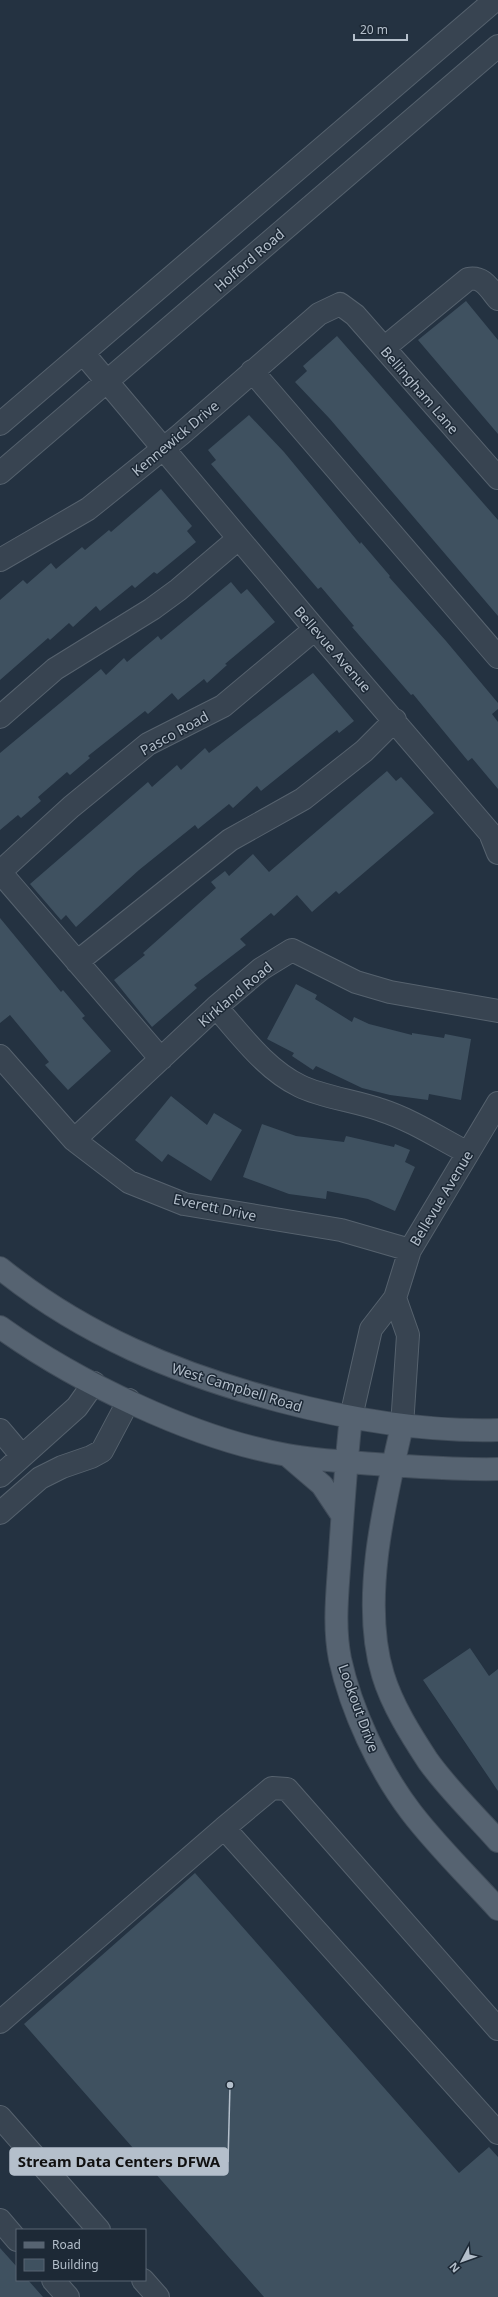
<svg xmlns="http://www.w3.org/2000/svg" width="498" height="2297" font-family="'Noto Sans',sans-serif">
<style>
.building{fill:#3f5160}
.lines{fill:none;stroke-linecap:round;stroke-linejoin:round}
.minor-casing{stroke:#56626e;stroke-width:24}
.major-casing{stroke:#414d5a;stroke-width:24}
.minor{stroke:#384451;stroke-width:22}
.major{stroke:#566371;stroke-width:22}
.labels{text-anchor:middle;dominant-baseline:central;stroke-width:3;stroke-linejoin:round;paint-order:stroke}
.street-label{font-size:14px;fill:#b4bfcb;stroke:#1d2936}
.leader{fill:none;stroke:#b4bfcb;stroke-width:1.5}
.callout-dot{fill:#b4bfcb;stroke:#1d2936;stroke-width:1.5}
.callout{fill:#b4bfcb;stroke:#b4bfcb;stroke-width:1.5}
.callout-label{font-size:15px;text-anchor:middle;font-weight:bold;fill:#111}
</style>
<rect width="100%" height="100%" fill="#243241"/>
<path class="building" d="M466,301L498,340V434L418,340Z
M337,336L498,520V616L330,419L295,382L307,371L303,366Z
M249,415L284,452L360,544L361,542L390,576L389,577L446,641L498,703V709L492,714L498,722V789L472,758L468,761L413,694L411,695L352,627L354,626L321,587L318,589L211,464L216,460L208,450Z
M161,489L192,526L187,531L196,542L157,574L154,572L135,588L132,585L100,611L96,606L73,627L69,623L50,640L48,638L0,680V600L23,580L27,584L51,563L56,569L82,547L85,550L109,530L111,532Z
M231,582L241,594L247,589L275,622L225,664L227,665L207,683L204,679L178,700L172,693L148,714L145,711L88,756L90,758L70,775L67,772L38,797L41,801L21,818L18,815L0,830V753L101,669L106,675L124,658L127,662L158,636L161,640Z
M313,673L354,721L339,733L337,730L261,791L257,786L233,808L229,804L198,829L195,825L139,870L76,927L66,915L61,920L30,884L148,782L152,787L177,765L181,770L205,748L209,753Z
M387,771L396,781L401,777L434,813L339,894L336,891L312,912L297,895L274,916L271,913L240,939L246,945L194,985L197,988L152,1027L114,980L145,955L143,953L216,888L211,882L225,871L229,876L253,854L269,872Z
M0,918L61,992L63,990L85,1016L82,1018L111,1051L68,1090L45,1065L49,1062L10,1015L0,1023Z
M296,984L317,995L315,999L352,1022L354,1017L369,1024L412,1035V1033L444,1038L445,1034L471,1039L461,1100L429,1094L428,1100L390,1095L362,1088L316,1066L313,1070L292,1056L294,1053L267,1039Z
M171,1096L207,1125L214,1113L242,1130L211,1181L168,1154L162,1162L135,1140Z
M262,1124L296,1136L344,1142L346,1136L394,1147L395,1144L410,1150L405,1162L415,1167L395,1211L368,1199L327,1191L326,1199L289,1194L243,1177Z
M470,1648L489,1676L498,1669V1791L423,1680Z
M195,1873L459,2173L489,2147L498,2157V2297H264L24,2024Z
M0,2248L17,2267V2280H28L43,2297H0Z"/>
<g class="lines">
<g class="minor-casing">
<path id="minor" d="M384,348L468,279C483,276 489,288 498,299
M83,353L315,629L490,833L498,853
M252,371L498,657
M0,424L495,0
M0,473L498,46
M0,560L88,509L180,435L319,314L340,304L355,315L498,478
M0,717L55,669L152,609L178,590L238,539
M0,872L71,807L148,744L223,706L315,629
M0,872L161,1059
M77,962L230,840L303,799L364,751L395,720
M216,1007C241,1035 265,1069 300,1086C322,1097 356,1101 381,1110C412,1120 439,1138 468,1153
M0,1056L74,1140L129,1182L184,1204L341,1230L410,1250
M74,1140L216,1007L261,969L292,950L356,982L390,992L498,1011
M395,1298L408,1335L402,1426
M351,1417L371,1329L395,1298L410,1250L498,1103
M0,1430L22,1456
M0,1476L77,1407L94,1383
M0,1513L40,1478L62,1467L91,1457L102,1451L129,1400
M224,1828L272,1788L287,1789L498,2029
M0,2022L224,1828L498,2133
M0,2117L99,2230
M0,2220L17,2240
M53,2280L68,2297
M143,2280L158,2297"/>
</g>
<g class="major-casing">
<path id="major" d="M0,1268C83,1335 177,1374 280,1401C352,1420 423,1432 498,1430
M0,1327C77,1382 194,1439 287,1455C320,1461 354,1462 387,1465C424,1467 461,1470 498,1469
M351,1417C346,1462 343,1508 340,1553C338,1588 333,1624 340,1659C351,1710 379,1770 411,1812C437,1846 469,1877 498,1909
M402,1426C385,1500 360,1601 383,1675C392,1705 411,1735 428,1761C448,1789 475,1815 498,1841
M287,1455L322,1485L342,1515"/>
</g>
<use href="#minor" class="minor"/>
<use href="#major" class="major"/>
</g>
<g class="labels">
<g class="street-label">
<text transform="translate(249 260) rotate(-41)">Holford Road</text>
<text transform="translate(420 390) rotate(49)">Bellingham Lane</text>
<text transform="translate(175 438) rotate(-40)">Kennewick Drive</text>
<text transform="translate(333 649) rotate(49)">Bellevue Avenue</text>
<text transform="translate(174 733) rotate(-29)">Pasco Road</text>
<text transform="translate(235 994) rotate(-40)">Kirkland Road</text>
<text transform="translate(441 1198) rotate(-59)">Bellevue Avenue</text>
<text transform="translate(215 1207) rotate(12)">Everett Drive</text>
<text transform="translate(237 1387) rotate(17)">West Campbell Road</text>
<text transform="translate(359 1708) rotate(70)">Lookout Drive</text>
</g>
</g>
<path class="leader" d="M230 2085L228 2162"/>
<circle class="callout-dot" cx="230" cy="2085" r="4"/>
<rect class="callout" x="10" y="2148" width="218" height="27" rx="4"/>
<g class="callout-label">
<text x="119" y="2167">Stream Data Centers DFWA</text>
</g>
<rect x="16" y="2229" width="130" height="52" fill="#1d2936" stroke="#596572"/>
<rect x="24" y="2242" width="20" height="6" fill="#566371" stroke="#596572"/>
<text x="52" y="2249" font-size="12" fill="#b4bfcb">Road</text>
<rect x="24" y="2259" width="20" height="12" fill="#3f5160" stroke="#596572"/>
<text x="52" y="2269" font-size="12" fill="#b4bfcb">Building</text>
<g transform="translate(462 2261) rotate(229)" stroke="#1d2936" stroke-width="3" paint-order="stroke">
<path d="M0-3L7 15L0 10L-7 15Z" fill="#b4bfcb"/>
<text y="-6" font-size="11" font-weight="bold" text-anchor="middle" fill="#b4bfcb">N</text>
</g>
<path d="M354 34v6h53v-6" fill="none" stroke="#b4bfcb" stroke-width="2"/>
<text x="360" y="34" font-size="12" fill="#b4bfcb" stroke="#1d2936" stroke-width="3" paint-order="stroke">20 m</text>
</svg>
